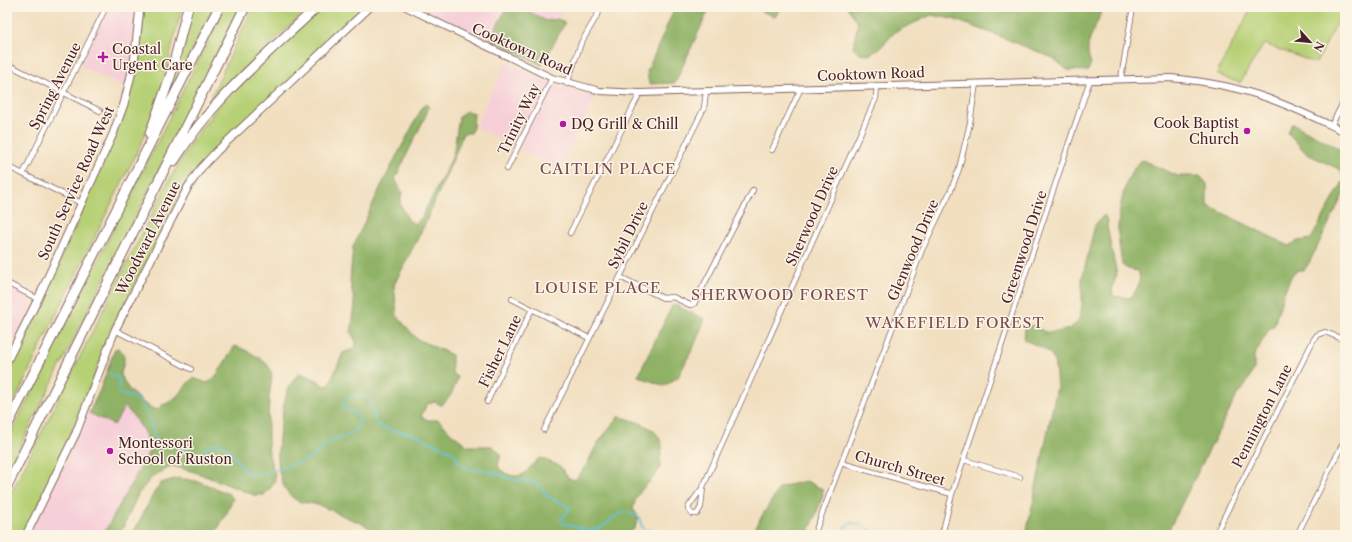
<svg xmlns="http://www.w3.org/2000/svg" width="1352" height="542" font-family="'Libre Caslon Text',serif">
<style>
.built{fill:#f6cfd8}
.green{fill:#b6d075;stroke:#807850}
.forest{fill:#90b266;stroke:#6d6848}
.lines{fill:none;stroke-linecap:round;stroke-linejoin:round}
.stream{stroke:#5ec4dc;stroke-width:1.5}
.minor-casing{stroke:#84625f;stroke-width:6}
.tertiary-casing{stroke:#84625f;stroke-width:8}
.secondary-casing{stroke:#84625f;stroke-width:9}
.motorway-casing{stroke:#84625f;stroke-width:11}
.minor{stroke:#fff;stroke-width:4.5}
.tertiary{stroke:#fff;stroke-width:6}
.secondary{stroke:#fff;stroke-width:7}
.motorway{stroke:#fff;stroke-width:9}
.poi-dot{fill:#b5179e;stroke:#fcf5e5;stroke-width:1.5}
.labels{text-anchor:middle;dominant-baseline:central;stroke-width:3;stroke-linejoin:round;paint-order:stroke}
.poi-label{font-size:14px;fill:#4a1f2b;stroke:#fcf5e5;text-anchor:start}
.street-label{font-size:14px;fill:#4a1f2b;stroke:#fcf5e5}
.neighbourhood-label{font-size:15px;letter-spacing:1px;fill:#794b51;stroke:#fcf5e5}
</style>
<rect width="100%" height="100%" fill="#fcf5e5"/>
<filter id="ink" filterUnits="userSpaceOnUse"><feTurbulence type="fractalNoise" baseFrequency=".025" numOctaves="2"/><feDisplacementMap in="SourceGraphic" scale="8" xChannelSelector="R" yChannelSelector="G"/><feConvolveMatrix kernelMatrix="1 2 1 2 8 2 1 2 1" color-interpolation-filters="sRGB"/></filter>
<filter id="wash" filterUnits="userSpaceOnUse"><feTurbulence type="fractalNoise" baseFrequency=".012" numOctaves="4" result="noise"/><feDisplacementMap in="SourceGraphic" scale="16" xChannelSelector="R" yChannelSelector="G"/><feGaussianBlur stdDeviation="0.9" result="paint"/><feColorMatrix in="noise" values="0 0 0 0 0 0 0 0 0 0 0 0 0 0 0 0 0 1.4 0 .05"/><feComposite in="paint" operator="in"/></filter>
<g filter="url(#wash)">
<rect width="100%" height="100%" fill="#f1dfc0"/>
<path class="built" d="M110,7H137L130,69L125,88L80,66Z
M422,7H507L488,43Z
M521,7H564L558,19L546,21Z
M506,63L560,87L596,95L560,170L475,127Z
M7,286L29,298L32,306L7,354Z
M125,406L138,422L152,446L103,535H34L30,533L69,456L87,413L114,425Z"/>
<path class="green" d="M143,7H182L159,99L141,144L43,341L7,418V366L25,336L46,292L124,116L135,70Z
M190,7H214L167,99L166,98Z
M225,7H241L7,472V441Z
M253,7H310L234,78L203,114Z
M323,7H365L363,11L190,178L172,210L116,321L64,452L23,535H7V501L167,184L192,141L219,105L246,78Z
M1252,7H1341L1345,8L1316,63L1264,44L1240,83L1216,74Z"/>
<path class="forest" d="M507,7H521L546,21L558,19L565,23L542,65L490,39Z
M675,7H710L675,83L649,84L647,72Z
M752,7H781L775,17Z
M847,7H1102C1098,29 1081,41 1091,63L1088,71L1067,70L1053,58L999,36L953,19L931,15L895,32L880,48L869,55L860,54L853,48L858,22Z
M426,104L429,107L425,117L395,179L402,192L400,204L409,221L416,224L422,217L453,156L459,117L466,111L474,113L473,127L471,133H463L457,150L425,224L394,285L397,316L417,339L452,355V373L458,377C454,388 451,399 441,405L435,402L427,404L421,416L427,420H439L451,433L468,446H492L501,454L498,466C503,475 518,480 526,472C531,467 534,462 540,458L560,466L568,478L575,480L587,464L597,444L619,416C636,422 660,426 662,447C662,454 658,458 661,465C655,483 637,486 633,509L638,516L635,528L628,535H317L373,533C368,524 358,522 348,518C337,513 326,507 314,504C309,503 301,503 296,500C273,485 277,447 281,423C284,406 285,385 300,373L319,381L323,386L329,385L343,353L356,348V341L351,333L355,305L350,281L353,247L381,186L422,108Z
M1292,123L1345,152V191L1309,263L1304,270H1298L1292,275L1283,295L1274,326L1269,329L1254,356V369L1243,389L1237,395L1166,535H1026L1057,387C1054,353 1056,353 1024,340L1025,326H1034L1045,332H1058L1069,329L1078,322L1082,307V279L1095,225L1104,215L1108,220L1107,227L1117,275L1112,287L1113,296L1130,298C1136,291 1143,281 1138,271L1128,269L1122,265C1121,254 1118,242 1118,231C1118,212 1125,171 1142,160L1177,176H1200L1207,184V205L1289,246L1298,241L1311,239L1344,180L1341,170L1307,154L1288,133Z
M673,304L705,319L694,346L678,377L664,386L638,376Z
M235,346C246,350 262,357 269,367C275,375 269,389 269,399C268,418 267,436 269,454C270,462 275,471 275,478C275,485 268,490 264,495H254L195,472L172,466L153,476L138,494L120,535H103L152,446L138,422L125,406L114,425L89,413L100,390L115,349L118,348C128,356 123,363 121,374C124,388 144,407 158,410L162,405C175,403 183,387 193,378L207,383C219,378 226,357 235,346Z
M178,478L200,482L229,494L233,498L227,513L214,535H132L155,491L161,483Z
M806,481L822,489L823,496L808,535H750L780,487Z"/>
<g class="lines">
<path class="stream" d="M109,374L116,376L120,382L119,386L120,394L135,398L141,403L149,418L156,440L164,446H178L195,456C202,454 206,446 214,444C231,440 238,469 250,475C261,475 307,462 315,455C321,451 325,444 331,441C344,435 356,437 360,420L356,413L345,409L342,404L351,396L366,397L371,401L376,422L381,427L393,431L411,433L448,450L454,453L459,465L462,466L472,470H486L514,480L530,481L539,485L547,496L569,507V510L561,520L562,523C570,524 584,531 592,530C614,528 612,503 639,517L642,527L656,535
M843,535L845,526L852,523L864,526L877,535"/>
</g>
</g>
<g filter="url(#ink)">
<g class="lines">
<g class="minor-casing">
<path id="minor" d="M7,64L100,111
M1121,78L1133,7
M567,84L581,43L602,7
M1331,126L1345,99
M772,150L801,88
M7,166L81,203
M507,169L552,78
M23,174L106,7
M570,233L640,93
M620,277L663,298L673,297L690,305L694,304L753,190
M7,283L38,299
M512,299L589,338
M115,330L191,369
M487,402L532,309
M544,430L704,108L706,91
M964,460L1020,477
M841,463L952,494
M703,487L701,507L697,514H692L688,509L689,506L703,487L876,98L877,85
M814,535L922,250L951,190L959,169L970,123L976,83
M942,535L952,494L1090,80
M1215,535L1314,339L1317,335L1325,332L1345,340
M1297,535L1345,439"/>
</g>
<g class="tertiary-casing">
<path id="tertiary" d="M406,7L552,78L600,91L640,93L1171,78C1203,81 1236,87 1267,98C1293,107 1319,120 1345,132"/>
</g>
<g class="secondary-casing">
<path id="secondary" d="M7,361L38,299L113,134L124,104L134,63L140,7
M26,535L76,433L115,330L188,187L201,168L217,151L370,7"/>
</g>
<g class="motorway-casing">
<path id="motorway" d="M150,134L171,74L188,7
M174,161C213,98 264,57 317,7
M7,426L219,7
M7,486L245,7"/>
</g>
<use href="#minor" class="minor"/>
<use href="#tertiary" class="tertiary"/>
<use href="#secondary" class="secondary"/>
<use href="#motorway" class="motorway"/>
</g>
</g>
<g class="poi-dot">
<path d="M101 51h4v4h4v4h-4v4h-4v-4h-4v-4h4z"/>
<circle cx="563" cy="124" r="4"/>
<circle cx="1247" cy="131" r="4"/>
<circle cx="110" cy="451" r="4"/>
</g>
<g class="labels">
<g class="poi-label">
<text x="112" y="49">Coastal<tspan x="112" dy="16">Urgent Care</tspan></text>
<text x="1239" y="123" text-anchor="end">Cook Baptist<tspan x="1239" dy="16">Church</tspan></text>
<text x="571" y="124">DQ Grill &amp; Chill</text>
<text x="118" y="443">Montessori<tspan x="118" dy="16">School of Ruston</tspan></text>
</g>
<g class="street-label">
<text transform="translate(522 49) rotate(24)">Cooktown Road</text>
<text transform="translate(871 74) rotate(-2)">Cooktown Road</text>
<text transform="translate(55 86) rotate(-63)">Spring Avenue</text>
<text transform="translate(519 119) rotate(-64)">Trinity Way</text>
<text transform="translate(76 183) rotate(-66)">South Service Road West</text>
<text transform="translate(812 216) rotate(-66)">Sherwood Drive</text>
<text transform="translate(628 235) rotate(-64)">Sybil Drive</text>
<text transform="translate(148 238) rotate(-63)">Woodward Avenue</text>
<text transform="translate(1024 247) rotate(-72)">Greenwood Drive</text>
<text transform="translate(913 250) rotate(-67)">Glenwood Drive</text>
<text transform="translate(500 351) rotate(-64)">Fisher Lane</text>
<text transform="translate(1262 416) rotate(-63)">Pennington Lane</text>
<text transform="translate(900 468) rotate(16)">Church Street</text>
</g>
<g class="neighbourhood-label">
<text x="608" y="168">CAITLIN PLACE</text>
<text x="598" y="287">LOUISE PLACE</text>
<text x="780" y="294">SHERWOOD FOREST</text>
<text x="955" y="322">WAKEFIELD FOREST</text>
</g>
</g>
<rect width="1352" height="542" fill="none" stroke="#fcf5e5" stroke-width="24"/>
<g transform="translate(1310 42) rotate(117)" stroke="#fcf5e5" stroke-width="3" paint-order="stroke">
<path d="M0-3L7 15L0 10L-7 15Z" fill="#4a1f2b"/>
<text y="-6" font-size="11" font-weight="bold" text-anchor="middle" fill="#4a1f2b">N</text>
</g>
</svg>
